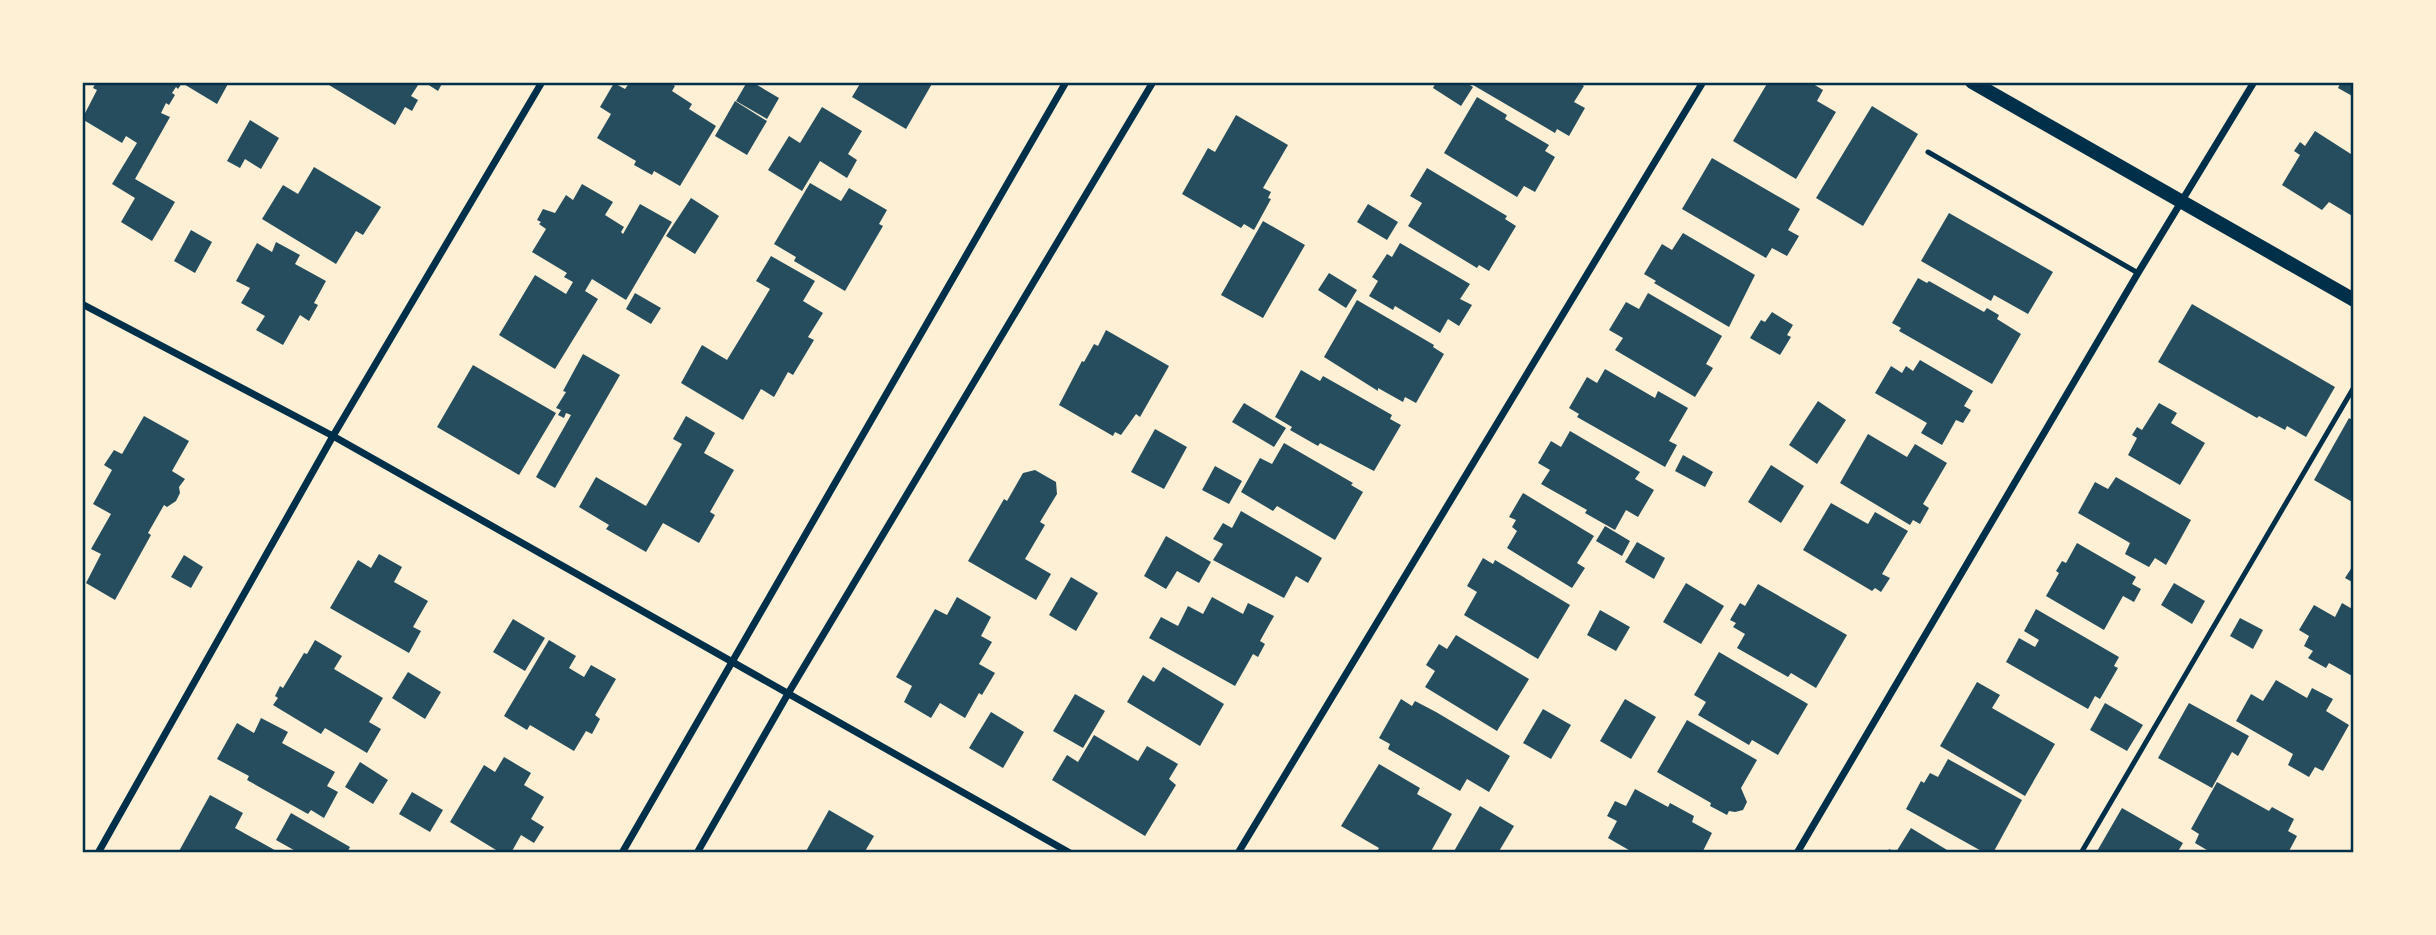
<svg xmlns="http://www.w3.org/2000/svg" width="2436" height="935" font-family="'DejaVu Sans',sans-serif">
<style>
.building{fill:#264d5e}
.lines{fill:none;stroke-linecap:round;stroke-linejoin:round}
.service{stroke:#003049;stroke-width:5}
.minor{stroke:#003049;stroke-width:7}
.secondary{stroke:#003049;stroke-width:14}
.neatline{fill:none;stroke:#003049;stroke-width:2.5}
</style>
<rect width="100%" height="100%" fill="#fdf0d5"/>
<path class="building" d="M96,82H229L217,104L182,83L178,89L176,87L172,93L175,95L169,105L166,103L161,113L170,117L135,179L175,202L152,241L121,222L135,198L112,184L137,143L126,136L122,143L82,119L97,90L93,88Z
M324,82H420L411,96L418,100L412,111L405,107L395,125Z
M424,82H443L438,91Z
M630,82H669L675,86L672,91L692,104L689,109L716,126L680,186L654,171L652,175L634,165L636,161L597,138L611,114L600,107L614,83L625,89Z
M747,82H752L779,98L767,119L736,101Z
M861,82H933L906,129L852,97Z
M1436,82H1465L1473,87L1461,106L1433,88Z
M1474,82H1578L1584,86L1574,102L1585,108L1569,136L1557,129L1555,133L1473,85Z
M1768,82H1810L1823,90L1817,101L1836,112L1796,179L1733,141Z
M2341,82H2354V97L2338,88Z
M1477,97L1507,115L1505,119L1549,145L1545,151L1555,157L1535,192L1524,186L1517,197L1444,153Z
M735,101L767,121L747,155L715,136Z
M1872,106L1918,134L1863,226L1816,198Z
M822,107L862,131L848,154L857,160L847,178L820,161L802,191L768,170L789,136L800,143Z
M1236,115L1288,145L1263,188L1271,192L1268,198L1271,199L1254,230L1244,224L1241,228L1182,194L1208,148L1215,152Z
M250,120L279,138L261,169L245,159L240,168L227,161Z
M2315,131L2354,156V217L2329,202L2322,210L2282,185L2300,155L2294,151L2300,142L2305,146Z
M1712,158L1800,209L1788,230L1799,236L1787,256L1772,248L1766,258L1682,209Z
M314,167L381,207L363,235L356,231L336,264L262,219L283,185L298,194Z
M1427,168L1507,216L1505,219L1516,226L1489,271L1479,265L1477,268L1408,226L1422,203L1410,196Z
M810,183L841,201L849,188L887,210L879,224L883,226L845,291L794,261L796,257L774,244Z
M582,184L613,202L605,215L624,227L621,232L623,234L640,204L672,222L626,300L592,279L585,291L598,299L555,369L499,335L535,275L566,294L573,282L564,277L567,273L532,252L546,229L539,224L541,222L537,220L543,209L555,213L566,195L573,200Z
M691,198L719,216L695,254L666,236Z
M1368,204L1398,222L1387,240L1357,222Z
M1949,213L2053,272L2028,314L1994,295L1991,301L1921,261Z
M1263,221L1305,245L1263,318L1221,295Z
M191,230L212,242L195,273L174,261Z
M1683,233L1755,275L1729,327L1654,283L1656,281L1644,274L1662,244L1672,250Z
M276,242L300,255L295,264L326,281L314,303L318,305L309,321L300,315L283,345L256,330L265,316L241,303L250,288L236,281L257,243L272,252Z
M1400,243L1470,284L1460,299L1472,305L1459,326L1448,319L1440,333L1395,306L1393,310L1369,296L1378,281L1372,277L1387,254L1392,257Z
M771,256L815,281L803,301L823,313L808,337L814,340L793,375L788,372L774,397L761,389L743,420L681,383L702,345L727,360L770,289L756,281Z
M1329,273L1357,290L1346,308L1318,290Z
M1918,278L1927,283L1929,281L1984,312L1987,308L1999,315L1997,319L2021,334L1992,384L1899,331L1901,328L1892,323Z
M635,293L661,308L651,324L626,309Z
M1648,293L1722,336L1706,364L1713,368L1695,397L1615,350L1623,338L1609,330L1626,302L1639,309Z
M1357,300L1434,345L1433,347L1444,354L1416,403L1405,397L1403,402L1378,388V391L1324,357Z
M2192,304L2335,387L2306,437L2287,426L2285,430L2259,416L2257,418L2158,362Z
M1772,312L1793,325L1787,335L1791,337L1780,355L1750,338L1761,320L1765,322Z
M1106,330L1169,366L1140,417L1136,414L1121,435L1115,432L1113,436L1059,405L1082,361L1084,362L1094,344L1098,346Z
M583,354L620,375L555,488L536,477L571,415L566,413L564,418L558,415L561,410L556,408L566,392L563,391Z
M1920,360L1973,391L1964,406L1971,410L1963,423L1956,420L1942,445L1921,433L1927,423L1875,393L1891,366L1902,373L1906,366L1913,371Z
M473,365L556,413L519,475L437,427Z
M1605,369L1655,398L1658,391L1688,408L1669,441L1677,445L1665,467L1577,417L1579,414L1569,408L1587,377L1597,383Z
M1301,370L1320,381L1323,376L1392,415L1390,419L1401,425L1374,471L1320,443L1318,446L1290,430L1292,427L1275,417Z
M1818,401L1846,420L1817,464L1789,445Z
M1244,403L1286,428L1274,447L1232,422Z
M2159,403L2177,413L2171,423L2205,443L2180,485L2128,455L2137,438L2132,435L2137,427L2142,430Z
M144,416L189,441L172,471L185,479L179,487L180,493L176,501L167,507L164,505L148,533L151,535L115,600L86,583L101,554L91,549L111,514L93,504L112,470L104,465L114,450L122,454Z
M686,416L715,433L704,453L734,470L710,512L715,515L699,543L663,523L646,552L606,529L609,525L579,507L596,477L646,506L682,444L673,439Z
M2349,418L2354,421V503L2314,480Z
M1155,429L1187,447L1164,489L1131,472Z
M1570,431L1640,472L1635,479L1654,490L1638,517L1626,510L1615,530L1585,513L1587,510L1541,484L1550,470L1538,463L1551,441L1561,447Z
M1868,434L1907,457L1915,444L1947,463L1923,504L1929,508L1920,524L1913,520L1910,525L1840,483Z
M1284,443L1353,483L1351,485L1363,492L1335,540L1277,506L1273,511L1241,492L1260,458L1272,464Z
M1683,455L1713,472L1705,487L1675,471Z
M1771,465L1804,486L1781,523L1748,502Z
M1215,466L1242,481L1229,504L1202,490Z
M1035,470L1056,482L1057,494L1040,522L1045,525L1025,559L1051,574L1036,600L968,561L1004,499L1007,501L1023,473Z
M2116,477L2191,520L2166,565L2155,558L2149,567L2125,554L2130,543L2078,513L2095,482L2108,489Z
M1523,493L1594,536L1577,563L1585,568L1572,588L1507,548L1517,531L1512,527L1516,520L1509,517Z
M1831,503L1868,524L1875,512L1908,531L1882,574L1890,578L1881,592L1875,588L1872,591L1803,550Z
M1241,511L1322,558L1308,583L1296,576L1284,598L1213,560L1223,544L1213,539L1223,523L1232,528Z
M1605,526L1630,541L1622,556L1596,541Z
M1166,536L1211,562L1199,583L1177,571L1166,589L1144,576Z
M1637,542L1665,558L1654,579L1625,562Z
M2077,543L2136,577L2132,584L2141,589L2134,602L2123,596L2104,630L2046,596L2059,573L2056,571L2062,561L2066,563Z
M379,554L402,567L394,582L428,601L413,627L421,631L409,653L330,608L358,560L371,568Z
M184,555L203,567L191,588L171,577Z
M1483,558L1493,564L1495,560L1570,605L1538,659L1464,615L1477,592L1467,586Z
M2354,564V583L2345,578Z
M1071,577L1098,593L1076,631L1049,615Z
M1686,583L1724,606L1701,644L1663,622Z
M2174,583L2205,601L2192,624L2161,605Z
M1758,584L1847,635L1816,688L1791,673L1788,677L1737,648L1745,634L1733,627L1736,623L1730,620L1740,603L1745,606Z
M957,597L991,617L981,636L992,642L979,664L995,673L982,695L979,693L965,718L940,703L931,718L904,702L912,686L896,677L935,609L947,615Z
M1212,597L1243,614L1248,603L1274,616L1260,641L1265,644L1258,657L1253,654L1235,686L1149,638L1161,617L1178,626L1188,606L1203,614Z
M2342,603L2354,610V677L2329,663L2326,668L2308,658L2313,651L2304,646L2309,636L2299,630L2314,605L2335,617Z
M2036,609L2119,657L2114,666L2118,668L2100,699L2095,696L2088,709L2006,662L2019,638L2035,647L2039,640L2024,631Z
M1600,610L1630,627L1616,651L1587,635Z
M2240,618L2263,630L2253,649L2230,636Z
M513,619L545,638L525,671L493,652Z
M1456,635L1529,679L1497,731L1425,687L1435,671L1426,665L1439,644L1447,649Z
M315,640L342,656L334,669L383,698L369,722L381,729L367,753L325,728L321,734L273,705L278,698L275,696L280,686L283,688L304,653L307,654Z
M549,640L576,656L569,668L584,677L591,665L616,679L595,715L600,719L592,734L586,731L574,751L530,725L527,730L504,716Z
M1719,652L1808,704L1778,755L1752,740L1749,745L1698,715L1706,702L1694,695Z
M1163,667L1224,704L1200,746L1127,702L1143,675L1154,682Z
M408,672L441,692L425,719L392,698Z
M2276,680L2307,698L2312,688L2333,699L2326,711L2349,725L2323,771L2315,767L2309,777L2288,765L2293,754L2236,721L2251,694L2263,701Z
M1977,682L2000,695L1992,708L2055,744L2025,796L1940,746Z
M1075,694L1105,711L1083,748L1053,731Z
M1401,699L1412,706L1415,701L1436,712L1510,756L1489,792L1467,779L1460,791L1388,749L1390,744L1379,738Z
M1625,699L1656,717L1631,759L1600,741Z
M2105,703L2143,725L2127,751L2090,730Z
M2189,703L2249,736L2238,756L2232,752L2212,788L2158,758Z
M1543,709L1571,725L1551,759L1523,743Z
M991,712L1024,732L1003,768L969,748Z
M261,718L288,732L282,743L335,772L327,786L338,792L324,818L311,810L308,814L247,780L249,776L217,759L237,723L254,733Z
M1687,720L1757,760L1741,788L1747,802L1743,810L1735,812L1729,811L1727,815L1710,806L1711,803L1657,772Z
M1094,735L1138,761L1147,746L1178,764L1169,779L1176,785L1145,836L1052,780L1067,755L1078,762Z
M504,757L531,773L524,785L544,797L531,819L544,827L534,843L521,835L511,853H501L450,822L484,765L495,772Z
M1948,759L2022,800L1993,853H1985L1906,809L1921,781L1924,783L1930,773L1938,777Z
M360,762L388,780L373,804L345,787Z
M1379,764L1420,788L1417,794L1452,814L1430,853H1376L1379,848L1341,826Z
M2217,782L2269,811L2272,807L2294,819L2288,831L2297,836L2288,853H2212L2195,843L2199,834L2191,829Z
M1635,789L1668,807L1670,803L1694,816L1692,822L1712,833L1702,853H1634L1608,838L1617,821L1607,816L1615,801L1626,806Z
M412,792L443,810L430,832L399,814Z
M210,795L243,813L235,828L280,853H178Z
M1480,806L1514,826L1498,853H1453Z
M2122,808L2183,843L2177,853H2096Z
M829,810L874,836L864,853H805Z
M291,813L350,847L347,853H299L276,840Z
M1911,828L1952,853H1887L1889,849L1896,852Z"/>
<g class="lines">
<path class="service" d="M1928,152L2138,273
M2081,853L2354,387"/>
<path class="minor" d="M82,304L333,436L1070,853
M98,853L333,436L542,82
M622,853L1066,82
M697,853L789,692L1153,82
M1238,853L1703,82
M1797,853L2138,273L2254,82"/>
<path class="secondary" d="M1972,82L2354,300"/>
</g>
<rect width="2436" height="935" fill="none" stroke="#fdf0d5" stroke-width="168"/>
<rect x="84" y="84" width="2268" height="767" class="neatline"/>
</svg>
